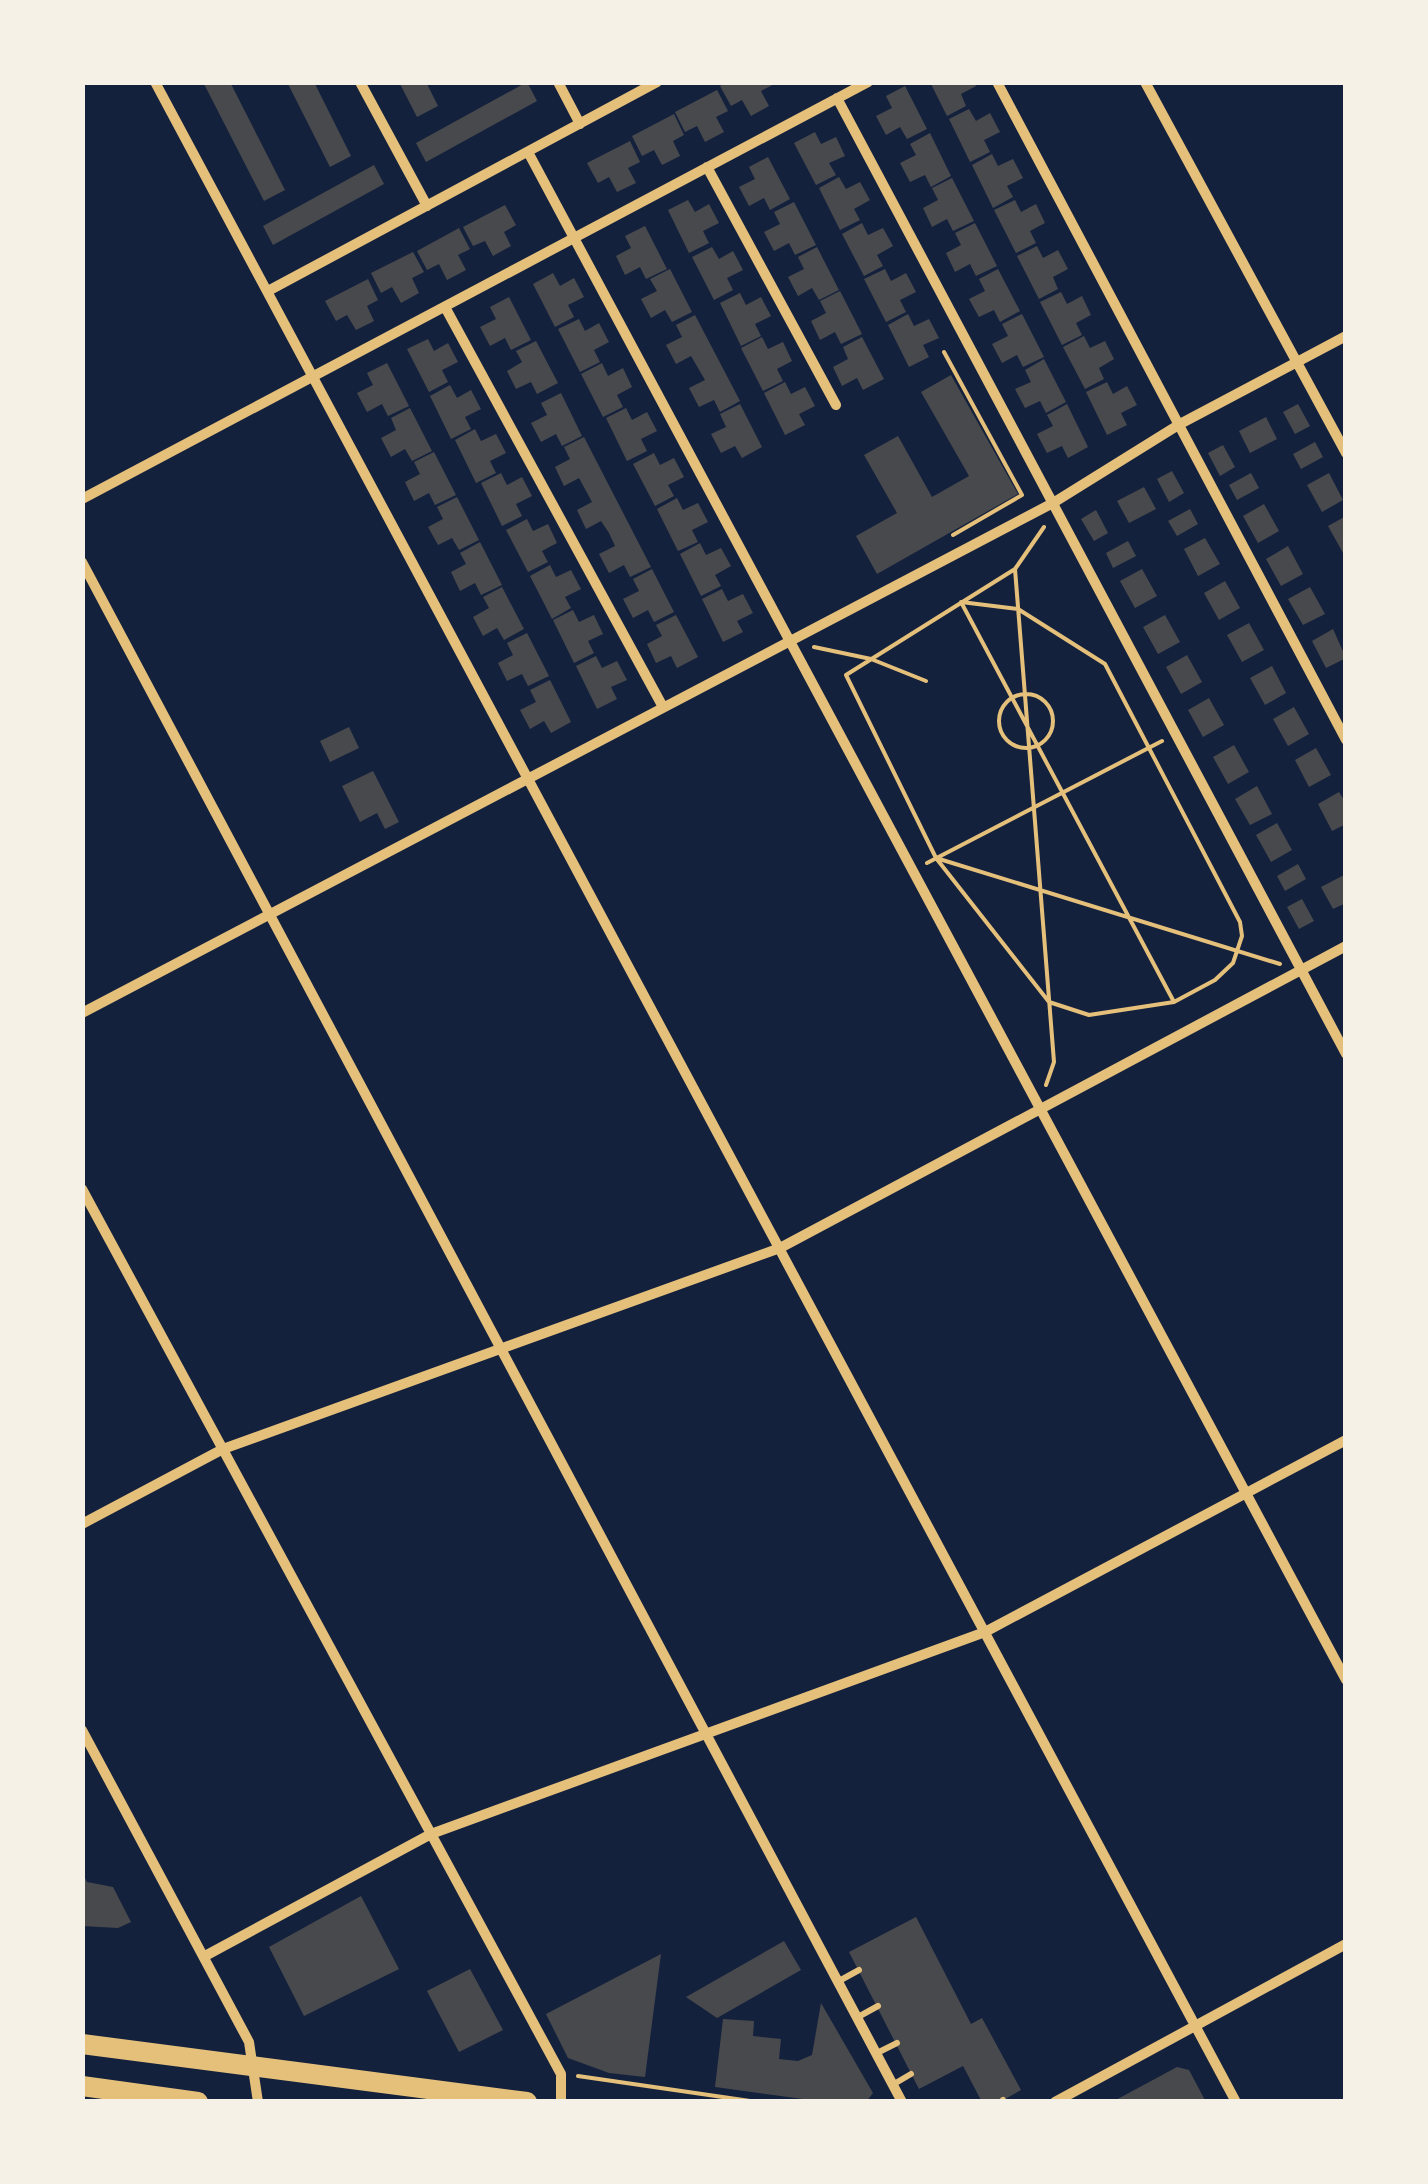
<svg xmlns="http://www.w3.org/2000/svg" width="1428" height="2184" font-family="'Source Serif 4',serif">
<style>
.building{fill:#48494c}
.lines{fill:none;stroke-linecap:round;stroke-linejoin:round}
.path{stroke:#e5c07b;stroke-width:4}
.service{stroke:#e5c07b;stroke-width:6}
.minor{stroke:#e5c07b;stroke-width:10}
.secondary{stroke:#e5c07b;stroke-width:20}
</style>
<rect width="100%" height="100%" fill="#14213d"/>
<path class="building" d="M203,82H230L285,190L264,201Z
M287,82H314L351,156L330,167Z
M399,82H426L438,106L417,117Z
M527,82L537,101L426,162L416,143Z
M728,82H778L761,91L769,106L751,116L742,100L731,106L720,86Z
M930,82H974L976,86L961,94L966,106L947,116Z
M905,86L927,129L907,139L900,127L886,135L876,116L892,108L886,96Z
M717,90L728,111L716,117L724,132L705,142L697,126L685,132L675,112Z
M969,109L976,121L990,113L1000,132L984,140L990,152L970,162L949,119Z
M674,114L684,135L673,141L680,156L662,165L654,150L642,156L632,136Z
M815,132L821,144L836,137L845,156L829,163L836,175L816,185L794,143Z
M930,133L951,176L931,187L925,175L910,182L900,163L916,155L910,144Z
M630,141L640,162L628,168L636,183L617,192L609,177L598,183L587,163Z
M992,154L998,166L1013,159L1023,178L1007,186L1013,197L993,208L972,165Z
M768,157L790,199L770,210L764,198L749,206L739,187L755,179L749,167Z
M374,165L384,184L273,245L263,226Z
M839,177L846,189L860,182L870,200L854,209L860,220L840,230L819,188Z
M952,178L974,221L953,231L947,219L932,227L923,208L938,200L932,188Z
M688,200L695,212L709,204L719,223L703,231L709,243L689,253L668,210Z
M1015,200L1021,212L1036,204L1045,223L1030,231L1036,243L1016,253L994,210Z
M794,202L816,245L795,255L789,243L774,251L764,232L780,224L774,212Z
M505,205L516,225L504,232L511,246L493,256L485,241L473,246L463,227Z
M862,223L868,235L883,228L893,246L877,255L883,266L864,276L842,234Z
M975,223L997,266L976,276L970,264L955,272L946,253L961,245L955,233Z
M645,226L667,269L646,279L640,267L625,275L616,256L631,248L625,236Z
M459,228L470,249L458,255L466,270L447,280L439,264L427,270L417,251Z
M1037,246L1043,258L1058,250L1068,269L1053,277L1058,289L1039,299L1017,256Z
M712,247L719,259L733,251L743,270L727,278L733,290L714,300L692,257Z
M817,247L839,290L819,300L812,288L798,296L788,277L804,269L798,257Z
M413,252L424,272L412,278L419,293L401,303L392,287L381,293L371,273Z
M670,269L692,312L672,322L665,310L651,318L641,299L657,291L650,279Z
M885,269L891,281L906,273L916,292L900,300L906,312L886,322L864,279Z
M998,269L1020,311L1000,322L994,310L979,317L969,299L985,291L979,279Z
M553,273L560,286L574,278L584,297L568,305L574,317L555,327L533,284Z
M368,279L378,300L367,306L374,321L356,330L347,315L336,321L325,301Z
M840,291L862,334L841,344L835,332L820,340L811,321L826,313L820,301Z
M1061,292L1067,304L1082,296L1091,315L1076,323L1082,335L1062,345L1040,302Z
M740,293L746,305L761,297L771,316L755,324L761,336L741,346L720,303Z
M509,297L531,340L511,350L505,338L490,346L480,327L496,319L490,307Z
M908,314L914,326L929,319L939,338L923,345L929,357L909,367L888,325Z
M1022,314L1044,357L1023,367L1017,355L1002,363L992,344L1008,336L1002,324Z
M695,315L740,401L720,412L714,400L699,407L689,388L705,380L691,356L676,364L666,345L682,337L676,325Z
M579,319L585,331L599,323L609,342L594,350L600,362L580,372L558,329Z
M1084,336L1090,348L1105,341L1114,359L1099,368L1104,379L1085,389L1063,347Z
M762,337L768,349L783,342L792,361L777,369L783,381L763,391L741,348Z
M862,337L884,379L863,390L857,378L842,386L833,367L848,359L843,347Z
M428,339L434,351L448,343L458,362L442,370L448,382L429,392L407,349Z
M536,341L558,383L537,394L531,382L516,389L507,371L522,362L516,351Z
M1044,359L1066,402L1046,413L1040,401L1025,408L1015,389L1031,382L1025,370Z
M387,363L409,406L388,416L382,404L367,412L357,393L373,385L367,373Z
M602,363L608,376L623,368L632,387L617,395L623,407L603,417L581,374Z
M951,375L1018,494L877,574L856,536L897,513L864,455L898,436L932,497L969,476L921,392Z
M785,382L791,394L805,387L815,406L799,414L805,425L785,435L764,393Z
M1107,382L1113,394L1127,386L1137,405L1121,413L1127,425L1107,435L1086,392Z
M450,385L457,398L471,390L481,409L465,417L471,429L451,439L430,396Z
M561,393L582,436L562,446L556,434L541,442L531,423L547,415L541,403Z
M740,404L762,447L742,458L735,446L721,453L711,434L726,427L720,414Z
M1067,404L1088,447L1068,458L1062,446L1047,453L1037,434L1053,426L1047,415Z
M1298,404L1310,426L1295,434L1283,412Z
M410,408L432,451L412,461L405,449L391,457L381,438L396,430L391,418Z
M626,408L632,420L647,412L657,431L641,439L647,451L627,461L606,418Z
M1266,417L1277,439L1250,453L1239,431Z
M475,429L481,441L496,434L506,453L490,461L496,473L476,483L455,440Z
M584,437L651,567L630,577L624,565L609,573L599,554L615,546L609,533L601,521L586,529L577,510L592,502L579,478L564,486L555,467L570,459L564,447Z
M1315,442L1323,457L1301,469L1293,454Z
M1223,445L1235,467L1220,476L1208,453Z
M434,452L456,495L435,505L429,493L414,501L405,482L420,474L414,462Z
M654,453L660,465L674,458L684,477L668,485L674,496L655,506L633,464Z
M1172,471L1184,493L1169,502L1157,479Z
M501,473L507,485L522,477L532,496L516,504L522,516L502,526L481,483Z
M1251,473L1259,488L1237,500L1229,485Z
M1329,473L1343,500L1322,512L1307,485Z
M1144,487L1156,509L1129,523L1117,501Z
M457,497L479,540L459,550L452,538L438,545L428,527L443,519L437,507Z
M677,498L683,510L698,503L708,522L692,530L698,542L678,551L657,509Z
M1264,504L1279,531L1258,543L1243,516Z
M1190,509L1198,524L1177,536L1168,521Z
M1096,510L1108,533L1094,541L1081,519Z
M1346,516V552L1343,553L1328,526Z
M527,519L533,531L548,524L557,543L542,551L548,562L528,572L506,530Z
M1205,538L1220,564L1198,576L1184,549Z
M1128,541L1136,556L1113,568L1106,553Z
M480,542L502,585L481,595L475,583L460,591L451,572L466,564L460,553Z
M700,543L706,555L721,548L731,566L715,575L721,586L701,596L680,554Z
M1288,546L1303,574L1281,586L1266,559Z
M550,565L556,577L571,570L581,589L565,597L571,608L552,619L530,576Z
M652,569L674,612L654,622L648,610L633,618L623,599L639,591L633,579Z
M1142,569L1157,596L1135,608L1120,581Z
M1225,581L1240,608L1219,620L1204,593Z
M502,587L524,629L504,640L497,628L483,636L473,617L489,608L483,597Z
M1310,587L1325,614L1303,625L1288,599Z
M722,589L728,601L743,594L753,613L737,621L743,632L723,642L702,599Z
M573,610L579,622L594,615L603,634L588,641L594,653L574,663L553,620Z
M676,615L698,657L677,668L671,656L656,663L647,644L662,636L656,625Z
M1165,615L1180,642L1158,654L1143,627Z
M1249,623L1264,650L1242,662L1227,635Z
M1333,629L1346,658L1326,668L1312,641Z
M527,633L549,676L528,686L522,674L507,681L498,663L513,655L507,643Z
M1187,655L1202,682L1181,694L1166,667Z
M596,656L602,668L617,661L627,680L611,687L617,699L597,709L576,666Z
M1272,666L1286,693L1265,705L1250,678Z
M550,680L571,722L551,733L544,721L530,729L520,710L536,702L530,690Z
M1209,698L1224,725L1203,737L1188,710Z
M1294,707L1309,734L1288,746L1273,719Z
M349,727L359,748L330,762L320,741Z
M1234,745L1249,772L1228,784L1213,757Z
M1316,748L1331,775L1309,787L1295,760Z
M373,771L399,822L385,829L377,813L360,822L342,786Z
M1257,786L1272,814L1250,825L1235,799Z
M1339,792L1346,803V824L1332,831L1318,804Z
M1277,823L1292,850L1271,862L1256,835Z
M1298,864L1306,879L1285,891L1277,876Z
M1346,874V903L1333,909L1321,887Z
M1302,899L1314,921L1299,929L1287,907Z
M82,1872L87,1882L113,1887L131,1922L118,1928L82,1926Z
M361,1896L399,1969L304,2016L269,1947Z
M916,1917L971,2024L982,2018L1021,2090L1000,2102H982L963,2066L919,2089L849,1952Z
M784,1941L801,1970L717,2018L686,1997Z
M661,1954L645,2077L609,2073L568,2058L546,2014Z
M470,1969L503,2030L459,2052L427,1991Z
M821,2003L873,2093L866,2102H825L715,2087L723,2019L754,2021L753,2036L781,2039L779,2059L798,2061L812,2055Z
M1177,2067L1189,2070L1206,2102H1112Z"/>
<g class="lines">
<path class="path" d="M944,352L1022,495L953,535
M1044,527L1015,569L1054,1062L1046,1085
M1015,569L846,675L936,858L1049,1002L1089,1015L1174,1002L1215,980L1233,963L1242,936L1240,922L1105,664L1018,609L961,602L1174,1002
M814,647L871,659L926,681
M999 721a27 27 0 1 1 54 0a27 27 0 1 1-54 0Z
M936,858L1280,964
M927,863L1162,741
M578,2076L757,2102"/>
<path class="service" d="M839,1981L859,1970
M858,2017L878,2006
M877,2053L897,2043
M894,2084L911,2074
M1003,2100L1004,2102"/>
<path class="minor" d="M155,82L1236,2102
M360,82L427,206
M558,82L580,124
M997,82L1346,740
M1145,82L1346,453
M837,98L1346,1054
M528,152L1346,1680
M707,167L836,405
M268,291L657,82
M445,307L663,707
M82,499L868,82
M82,562L902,2102
M82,1013L1053,503L1180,424L1346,336
M82,1189L561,2074V2102
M82,1524L223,1449L780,1248L1346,946
M82,1730L249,2042L258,2102
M205,1956L431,1834L985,1632L1346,1440
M1055,2102L1346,1944"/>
<path class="secondary" d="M82,2044L527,2102
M82,2086L198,2102"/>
</g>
<rect width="1428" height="2184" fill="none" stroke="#f6f1e7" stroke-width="170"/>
</svg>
